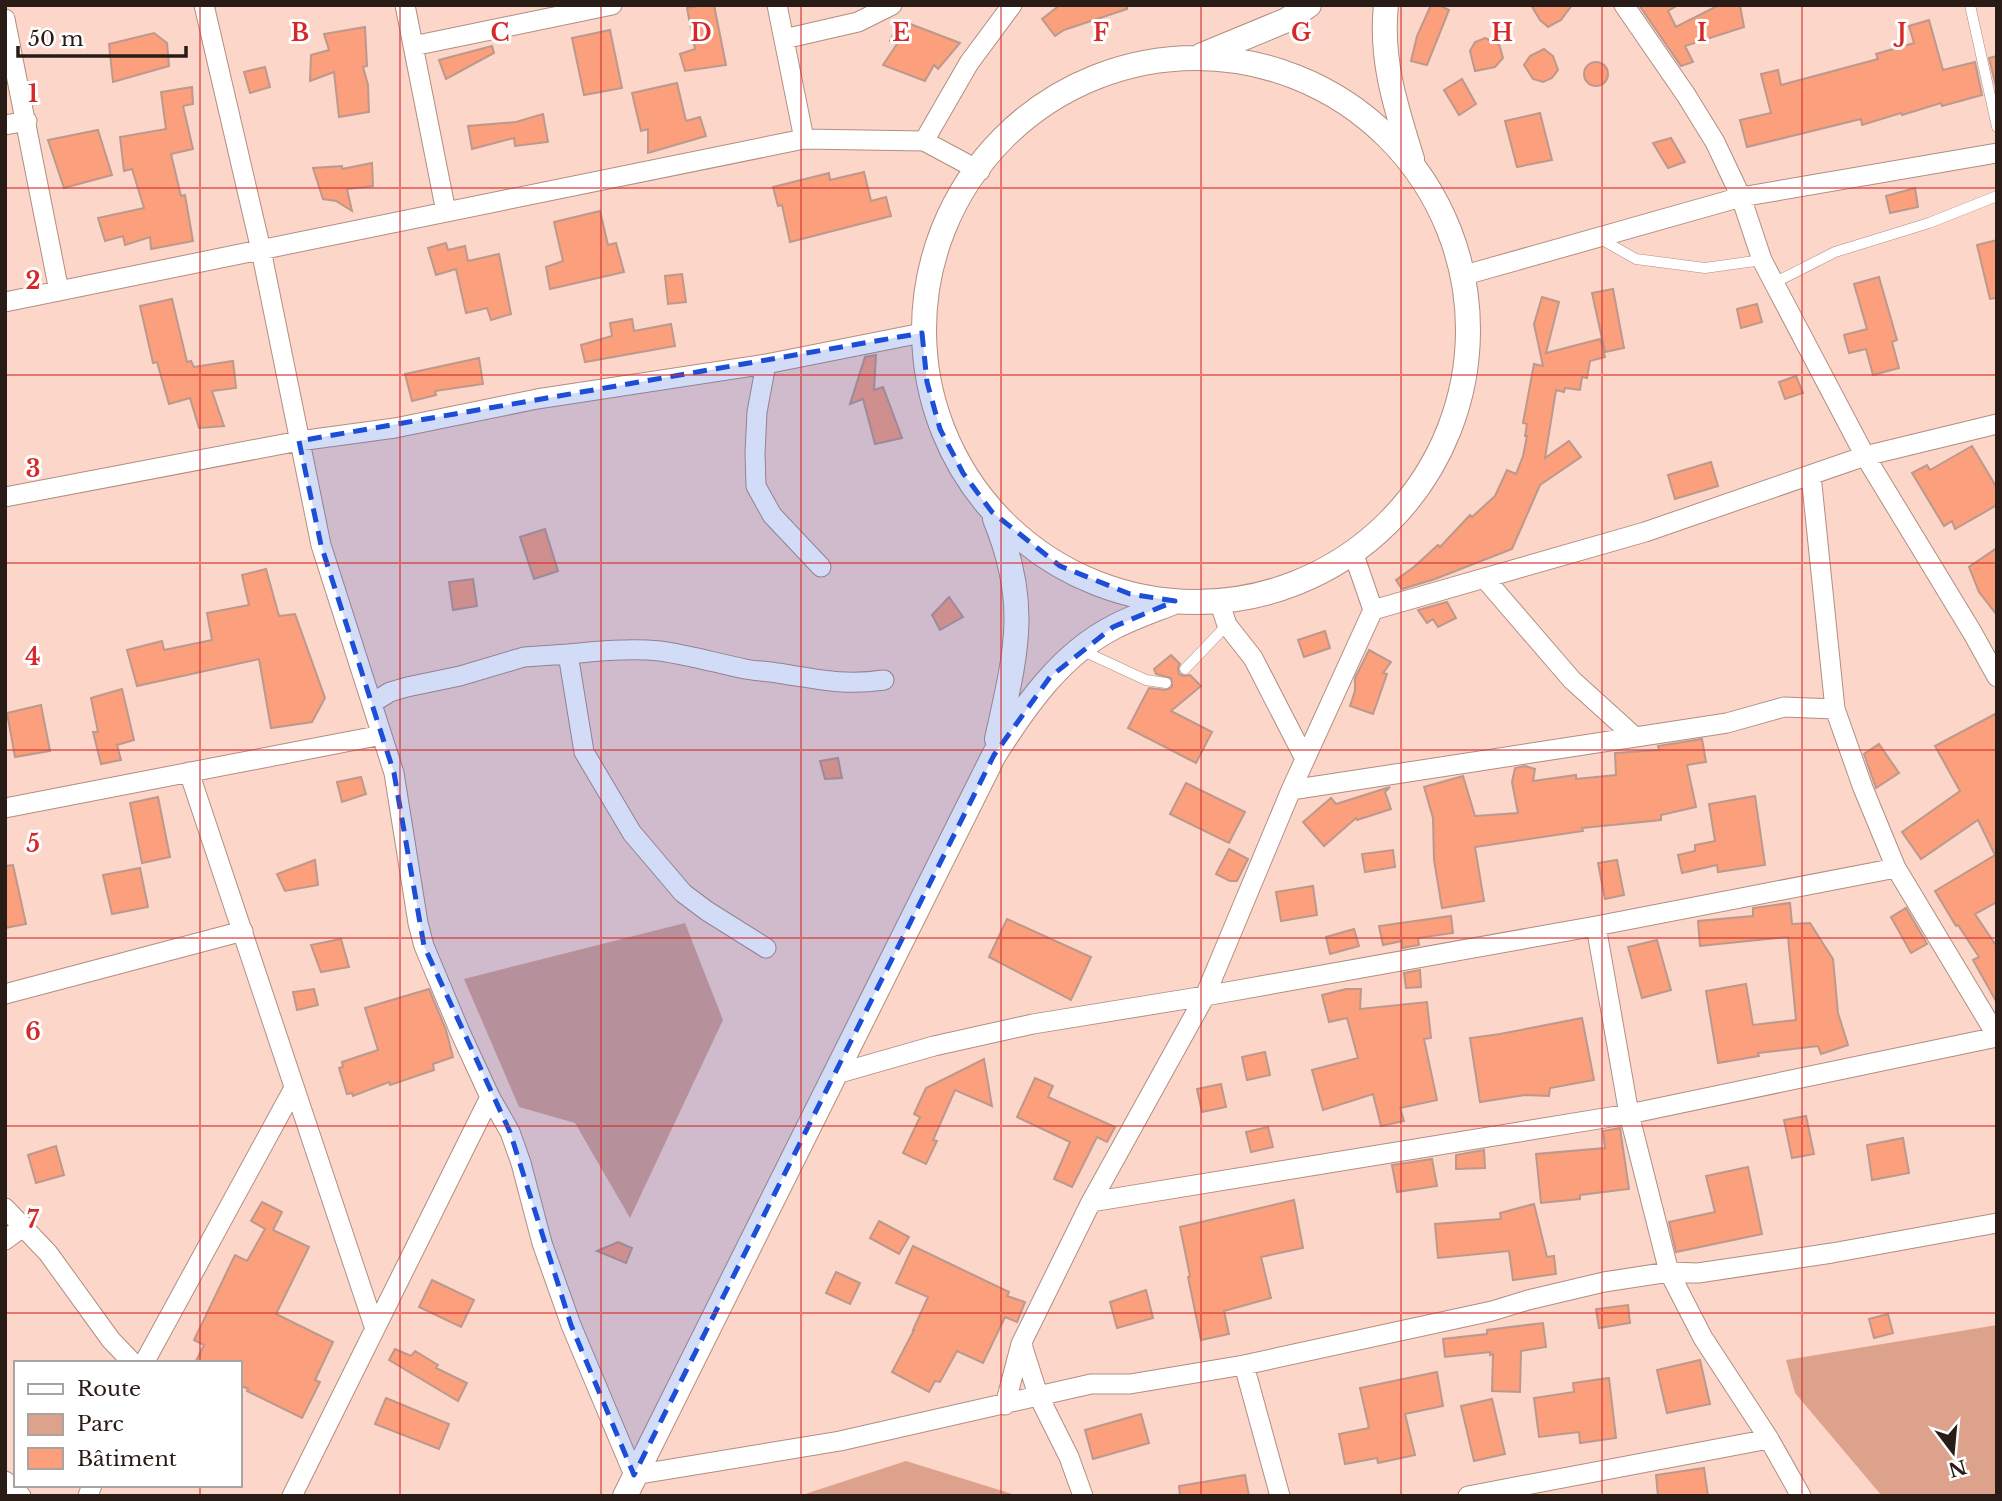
<svg xmlns="http://www.w3.org/2000/svg" width="2002" height="1501" font-family="'Libre Baskerville',serif">
<style>
.green{fill:#dda28c}
.building{fill:#fb9f7c;stroke:#bc998c;stroke-width:2}
.lines{fill:none;stroke-linecap:round;stroke-linejoin:round}
.service-casing{stroke:#b18e81;stroke-width:11}
.minor-casing{stroke:#b18e81;stroke-width:21}
.tertiary-casing{stroke:#b18e81;stroke-width:26}
.service{stroke:#fff;stroke-width:10}
.minor{stroke:#fff;stroke-width:19}
.tertiary{stroke:#fff;stroke-width:24}
.marked{fill:#1d4ed8;fill-opacity:0.2;stroke:#1d4ed8;stroke-width:5;stroke-dasharray:14 9;stroke-linejoin:round}
.grid{fill:none;stroke:#d62828;stroke-width:2;stroke-opacity:0.55}
.grid-label{font-size:23px;text-anchor:middle;font-weight:bold;fill:#d62828;stroke:#fff;stroke-width:6;stroke-linejoin:round;paint-order:stroke}
</style>
<rect width="100%" height="100%" fill="#fcd6c8"/>
<path class="green" d="M685,923L723,1020L630,1218L575,1123L519,1107L464,979Z
M1997,1325V1496H1882L1795,1393L1786,1360Z
M906,1461L1019,1496H799Z"/>
<path class="building" d="M703,5H714L726,65L685,71L680,54L695,49L687,8Z
M1060,5H1127V9L1064,30L1055,36L1042,19Z
M1431,5H1439L1449,10L1427,65L1411,61L1417,36Z
M1531,5H1572L1561,20L1548,27L1540,20Z
M1639,5H1678L1668,11L1676,27L1719,5H1740L1744,27L1685,46L1693,62L1681,66Z
M900,20L960,43L938,69L934,65L925,81L883,65L897,44L890,41Z
M1929,20L1943,70L1975,62L1982,95L1942,106L1941,103L1902,115L1901,113L1862,125L1861,119L1747,147L1740,120L1771,113L1761,74L1778,70L1781,85L1878,59L1876,54L1914,43L1909,26Z
M365,27L367,66L363,67L368,85L369,112L339,117L334,72L310,81L311,55L329,50L324,34Z
M610,30L622,88L584,95L572,38Z
M154,33L167,43L169,66L113,82L109,44Z
M1485,38L1499,44L1503,58L1495,67L1475,71L1470,51L1475,42Z
M492,46L494,53L446,79L439,60Z
M1544,49L1553,56L1558,70L1552,78L1543,82L1533,79L1524,65L1530,56Z
M1997,56V91L1989,58Z
M1584 74a12 12 0 1 1 24 0a12 12 0 1 1-24 0Z
M265,67L270,87L250,93L244,72Z
M1462,79L1476,104L1459,115L1444,90Z
M677,83L686,121L700,117L706,136L648,153V129L641,131L632,93Z
M192,87L193,104L183,106L193,149L171,154L181,196L185,195L193,241L151,249L150,237L125,245L123,236L105,241L98,218L144,208L132,169L124,171L120,137L166,129L161,92Z
M1540,113L1552,160L1517,167L1505,121Z
M543,114L548,142L515,146L514,138L472,149L468,126L516,122Z
M98,130L112,175L64,188L48,140Z
M1671,138L1685,162L1668,168L1653,143Z
M372,163L373,186L347,189L352,211L336,201L323,199L313,168L342,166V169Z
M864,172L871,201L886,197L891,216L790,242L782,205L778,206L773,187L829,173L830,180Z
M1915,188L1918,207L1890,213L1886,196Z
M600,211L608,245L616,243L624,272L550,289L546,267L563,261L554,222Z
M1997,240V298L1990,299L1977,245Z
M446,243L448,250L465,246L468,261L499,254L511,314L491,320L487,308L466,313L456,269L436,275L428,248Z
M682,274L686,302L668,304L665,276Z
M1879,277L1897,340L1892,342L1899,368L1873,375L1866,349L1849,353L1844,335L1867,329L1854,284Z
M1613,289L1624,348L1605,352L1592,293Z
M1542,297L1559,302L1546,353L1600,339L1605,357L1590,361L1587,378L1582,377L1580,390L1565,388L1564,392L1556,390L1545,458L1569,441L1581,457L1540,485L1512,549L1435,579L1402,589L1396,580L1415,566L1438,545L1440,547L1470,515L1472,517L1495,496L1507,470L1516,474L1523,456L1527,436H1525L1527,424L1523,423L1534,364L1543,366L1534,324Z
M172,299L187,362L191,361L194,367L233,361L236,388L212,391L224,426L199,428L190,398L169,404L157,362L153,363L140,306Z
M1757,304L1762,322L1741,328L1737,309Z
M632,319L634,331L671,324L675,346L585,362L581,345L612,336L610,323Z
M876,355L874,390L883,387L902,438L875,444L863,399L850,404L865,357Z
M479,358L483,384L435,391L436,395L412,401L405,374Z
M1796,376L1803,393L1785,399L1779,382Z
M1972,446L1997,488V505L1955,529L1952,521L1944,526L1912,473L1927,465L1930,470Z
M1711,462L1718,486L1675,499L1668,475Z
M545,529L558,571L534,579L520,537Z
M1997,548V615L1979,592L1969,567Z
M266,569L279,616L295,614L325,698L312,722L271,728L259,659L137,686L127,650L162,641L164,650L212,640L207,613L249,605L242,575Z
M473,579L477,606L453,610L449,582Z
M949,597L963,617L940,630L932,615Z
M1447,602L1456,618L1438,627L1433,619L1427,623L1418,610Z
M1325,631L1330,648L1304,657L1298,640Z
M1369,650L1391,662L1383,673L1387,674L1373,714L1350,706L1355,691V678Z
M1171,655L1180,664L1178,668L1179,674L1184,676L1190,675L1201,686L1171,711L1212,732L1196,763L1128,728L1149,688L1166,690L1172,687L1171,678L1156,674L1154,669Z
M122,689L134,740L117,745L121,760L101,764L93,732H98L91,698Z
M41,705L50,751L15,757L7,713Z
M1997,713V902L1975,914L1997,947V1003L1973,960L1979,957L1958,925L1956,926L1935,891L1995,855L1978,820L1921,859L1902,832L1960,791L1935,746Z
M1702,739L1706,762L1687,765L1696,807L1661,815V820L1582,828L1583,831L1475,847L1484,901L1442,908L1434,860L1433,818L1424,787L1463,776L1475,816L1518,813L1512,782L1515,768L1525,766L1535,769L1533,781L1576,775V779L1616,775L1615,753L1659,750L1658,746Z
M1879,744L1899,773L1876,788L1864,754Z
M838,758L842,778L825,779L820,761Z
M361,777L366,794L342,802L337,782Z
M1186,783L1245,812L1229,843L1170,814Z
M1390,787L1385,792L1391,809L1357,820L1356,818L1324,846L1303,822L1331,798L1336,804Z
M1755,796L1765,865L1718,872L1717,865L1682,873L1678,855L1695,851V845L1715,841L1709,804Z
M158,797L170,857L142,863L130,803Z
M1229,849L1248,859L1237,881H1230L1216,874Z
M1393,850L1395,867L1365,872L1362,854Z
M315,860L318,885L285,891L277,874Z
M1617,860L1624,895L1605,899L1598,863Z
M13,865L26,924L5,928V866Z
M140,868L148,907L112,914L103,875Z
M1313,886L1317,915L1281,921L1276,892Z
M1790,903L1792,924L1810,923L1833,959L1838,1013L1848,1045L1821,1054L1818,1046L1758,1053L1759,1056L1718,1063L1706,991L1746,984L1753,1025L1796,1020L1788,937L1700,946L1698,921L1753,916V908Z
M1906,908L1927,944L1911,953L1891,917Z
M1451,916L1453,933L1418,938L1419,945L1402,948V941L1383,945L1379,926Z
M1007,919L1091,957L1071,1000L989,957Z
M1354,929L1359,946L1330,954L1326,937Z
M341,939L349,967L321,972L311,945Z
M1657,940L1671,990L1642,998L1628,947Z
M1420,970L1421,987L1406,988L1404,973Z
M314,989L318,1005L297,1010L293,992Z
M429,989L446,1030L453,1057L433,1064L434,1070L390,1085L389,1082L353,1096L352,1093L347,1094L339,1068L343,1067L342,1062L378,1050L365,1008Z
M1346,989H1361L1360,1009L1427,1002L1431,1038L1424,1039L1437,1100L1400,1108L1404,1121L1381,1126L1373,1094L1323,1110L1312,1070L1358,1058L1347,1018L1329,1022L1322,995Z
M1582,1018L1594,1080L1550,1088L1549,1096L1525,1095L1480,1102L1470,1038L1500,1034Z
M1265,1052L1270,1075L1247,1080L1242,1057Z
M984,1059L992,1106L955,1090L933,1140L937,1141L926,1164L903,1153L920,1117L914,1114L926,1088Z
M1035,1078L1053,1086L1048,1097L1115,1127L1107,1142L1097,1137L1072,1187L1054,1179L1070,1142L1017,1117Z
M1221,1084L1226,1107L1202,1112L1197,1089Z
M1806,1116L1814,1154L1792,1158L1784,1120Z
M1268,1127L1273,1147L1251,1152L1246,1132Z
M1620,1128L1629,1189L1580,1195V1199L1541,1203L1536,1154L1605,1148L1603,1131Z
M1903,1138L1909,1173L1872,1180L1867,1145Z
M56,1146L64,1175L36,1183L28,1155Z
M1484,1150L1485,1168L1456,1169V1155Z
M1432,1159L1437,1186L1397,1192L1392,1165Z
M1748,1167L1762,1234L1676,1252L1669,1222L1715,1212L1706,1176Z
M1294,1200L1303,1248L1261,1257L1271,1298L1224,1311L1229,1334L1201,1340L1188,1277L1190,1276L1180,1227Z
M262,1202L282,1212L273,1230L309,1247L276,1314L333,1342L315,1380L320,1382L302,1418L247,1391L248,1389L240,1385V1363H195L204,1345L194,1340L235,1255L247,1261L265,1229L251,1221Z
M1534,1204L1547,1257L1554,1256L1556,1274L1513,1280L1509,1251L1438,1258L1435,1224L1501,1219L1500,1213Z
M879,1221L909,1237L899,1254L870,1238Z
M618,1242L632,1248L626,1263L597,1251Z
M913,1246L1009,1292L1007,1296L1025,1302L1017,1322L1005,1317L983,1363L957,1351L940,1382L935,1381L929,1392L892,1372L914,1330H913L928,1297L896,1283Z
M836,1272L860,1283L850,1304L826,1293Z
M432,1280L474,1300L461,1327L419,1307Z
M1146,1290L1153,1318L1117,1328L1110,1302Z
M1628,1305L1630,1323L1599,1328L1596,1309Z
M1888,1314L1893,1333L1874,1338L1869,1319Z
M1543,1323L1546,1347L1521,1351L1520,1392L1492,1391L1493,1354L1490,1355V1352L1445,1357L1443,1339L1487,1334V1330Z
M395,1349L411,1356L415,1351L438,1365L436,1368L467,1383L458,1401L389,1360Z
M1700,1360L1710,1404L1667,1413L1657,1370Z
M1437,1372L1443,1406L1405,1414L1415,1455L1378,1463L1377,1458L1345,1464L1339,1434L1369,1428L1360,1388Z
M1609,1378L1616,1438L1580,1443L1579,1432L1539,1437L1534,1398L1574,1392L1573,1383Z
M386,1398L449,1424L439,1449L375,1424Z
M1492,1399L1505,1454L1474,1461L1461,1406Z
M1141,1414L1149,1443L1093,1459L1085,1430Z
M1704,1468L1708,1496H1658L1656,1475Z
M1245,1475L1249,1496H1180L1179,1486Z"/>
<g class="lines">
<g class="service-casing">
<path id="service" d="M1970,5L1997,127
M1599,238L1636,259L1705,268L1762,260
M1774,283L1835,252L1929,223L1997,196
M1081,650L1146,680L1166,683
M1185,669L1227,625"/>
</g>
<g class="minor-casing">
<path id="minor" d="M204,5L261,250L321,545L394,773L418,923L424,946L460,1032L490,1097L510,1132L521,1163L542,1243L571,1325L634,1475L840,1441L1091,1384H1130L1244,1365L1492,1311L1528,1300L1604,1282L1669,1272L1698,1273L1832,1253L1997,1223
M405,5L446,212
M777,5L804,139
M1624,5L1686,95L1715,142L1741,197L1762,260L1774,283L1865,456L1972,632L1997,677
M5,19L59,291
M784,39L858,22L892,5
M413,46L612,5
M5,125L27,121
M924,141L980,171
M1465,275L1741,197L1997,153
M5,302L804,139L924,141L969,63L1012,5
M766,364L757,412L755,453L756,486L772,515L821,567
M1811,475L1835,709L1863,788L1896,868L1997,1036
M5,497L299,441L395,428L537,399L766,364L922,333
M1485,579L1572,680L1635,737
M1219,601L1227,625L1253,658L1305,759
M1373,610L1645,532L1865,456L1997,424
M568,654C598,651 630,648 660,651C689,655 716,663 745,669C755,671 766,671 777,673C817,679 843,686 884,680
M372,703L390,692L407,687L460,676L524,657L568,654L584,752L632,833L683,893L707,911L766,948
M189,772L375,1329
M1291,790L1727,723L1784,707L1835,709
M5,808L382,735
M1596,926L1629,1114L1669,1272L1703,1338L1769,1439L1801,1496
M5,994L243,931
M836,1074L934,1046L1033,1024L1205,996L1596,926L1896,868
M1091,1202L1629,1114L1997,1037
M5,1208L48,1253L111,1340L133,1363
M5,1240L24,1226
M1022,1345L1038,1395L1069,1457L1083,1496
M144,1363L294,1088
M1244,1365L1280,1496
M1005,1405L1021,1344L1091,1202L1205,996L1291,790L1373,610L1353,552
M5,1481L21,1496
M88,1496L92,1485
M292,1496L490,1097
M1468,1496L1769,1439"/>
</g>
<g class="tertiary-casing">
<path id="tertiary" d="M1386,5C1380,59 1396,108 1412,159
M1202,55L1287,20L1309,5
M924 330a272 272 0 1 1 544 0a272 272 0 1 1-544 0Z
M995,519C1030,604 1016,653 997,739
M625,1496L994,755C1025,706 1061,654 1114,627C1133,617 1154,610 1174,602"/>
</g>
<use href="#service" class="service"/>
<use href="#minor" class="minor"/>
<use href="#tertiary" class="tertiary"/>
</g>
<path class="marked" d="M922,333L927,382L940,429L963,473L992,512L1060,566L1130,594L1175,601L1113,627L1050,677L994,755L634,1475L571,1325L510,1132L424,946L394,773L321,545L299,441Z"/>
<path class="grid" d="M200,5V1363M400,5V1496M601,5V1496M801,5V1496M1001,5V1496M1201,5V1496M1401,5V1496M1602,5V1496M1802,5V1496M5,188H1997M5,375H1997M5,563H1997M5,750H1997M5,938H1997M5,1126H1997M5,1313H1997M200,1485V1496"/>
<g class="grid-label">
<text x="300" y="41">B</text>
<text x="500" y="41">C</text>
<text x="701" y="41">D</text>
<text x="901" y="41">E</text>
<text x="1101" y="41">F</text>
<text x="1301" y="41">G</text>
<text x="1502" y="41">H</text>
<text x="1702" y="41">I</text>
<text x="1902" y="41">J</text>
<text x="33" y="102">1</text>
<text x="33" y="289">2</text>
<text x="33" y="477">3</text>
<text x="33" y="665">4</text>
<text x="33" y="852">5</text>
<text x="33" y="1040">6</text>
<text x="33" y="1228">7</text>
</g>
<rect width="2002" height="1501" fill="none" stroke="#291c17" stroke-width="14"/>
<rect x="14" y="1361" width="228" height="126" fill="#ffffff" stroke="#a9a4a2" stroke-width="2"/>
<rect x="28" y="1384" width="35" height="10" fill="#ffffff" stroke="#a9a4a2" stroke-width="2"/>
<text x="77" y="1396" font-size="21" fill="#291c17">Route</text>
<rect x="28" y="1414" width="35" height="21" fill="#dda28c" stroke="#a9a4a2" stroke-width="2"/>
<text x="77" y="1431" font-size="21" fill="#291c17">Parc</text>
<rect x="28" y="1448" width="35" height="21" fill="#fb9f7c" stroke="#a9a4a2" stroke-width="2"/>
<text x="77" y="1466" font-size="21" fill="#291c17">Bâtiment</text>
<g transform="translate(1953 1452) rotate(164)" stroke="#ffffff" stroke-width="5" paint-order="stroke">
<path d="M0-5L12 26L0 18L-12 26Z" fill="#291c17"/>
<text y="-10" font-size="19" font-weight="bold" text-anchor="middle" fill="#291c17">N</text>
</g>
<path d="M18 46v10h168v-10" fill="none" stroke="#291c17" stroke-width="3.5"/>
<text x="28" y="46" font-size="21" fill="#291c17" stroke="#ffffff" stroke-width="5" paint-order="stroke">50 m</text>
</svg>
